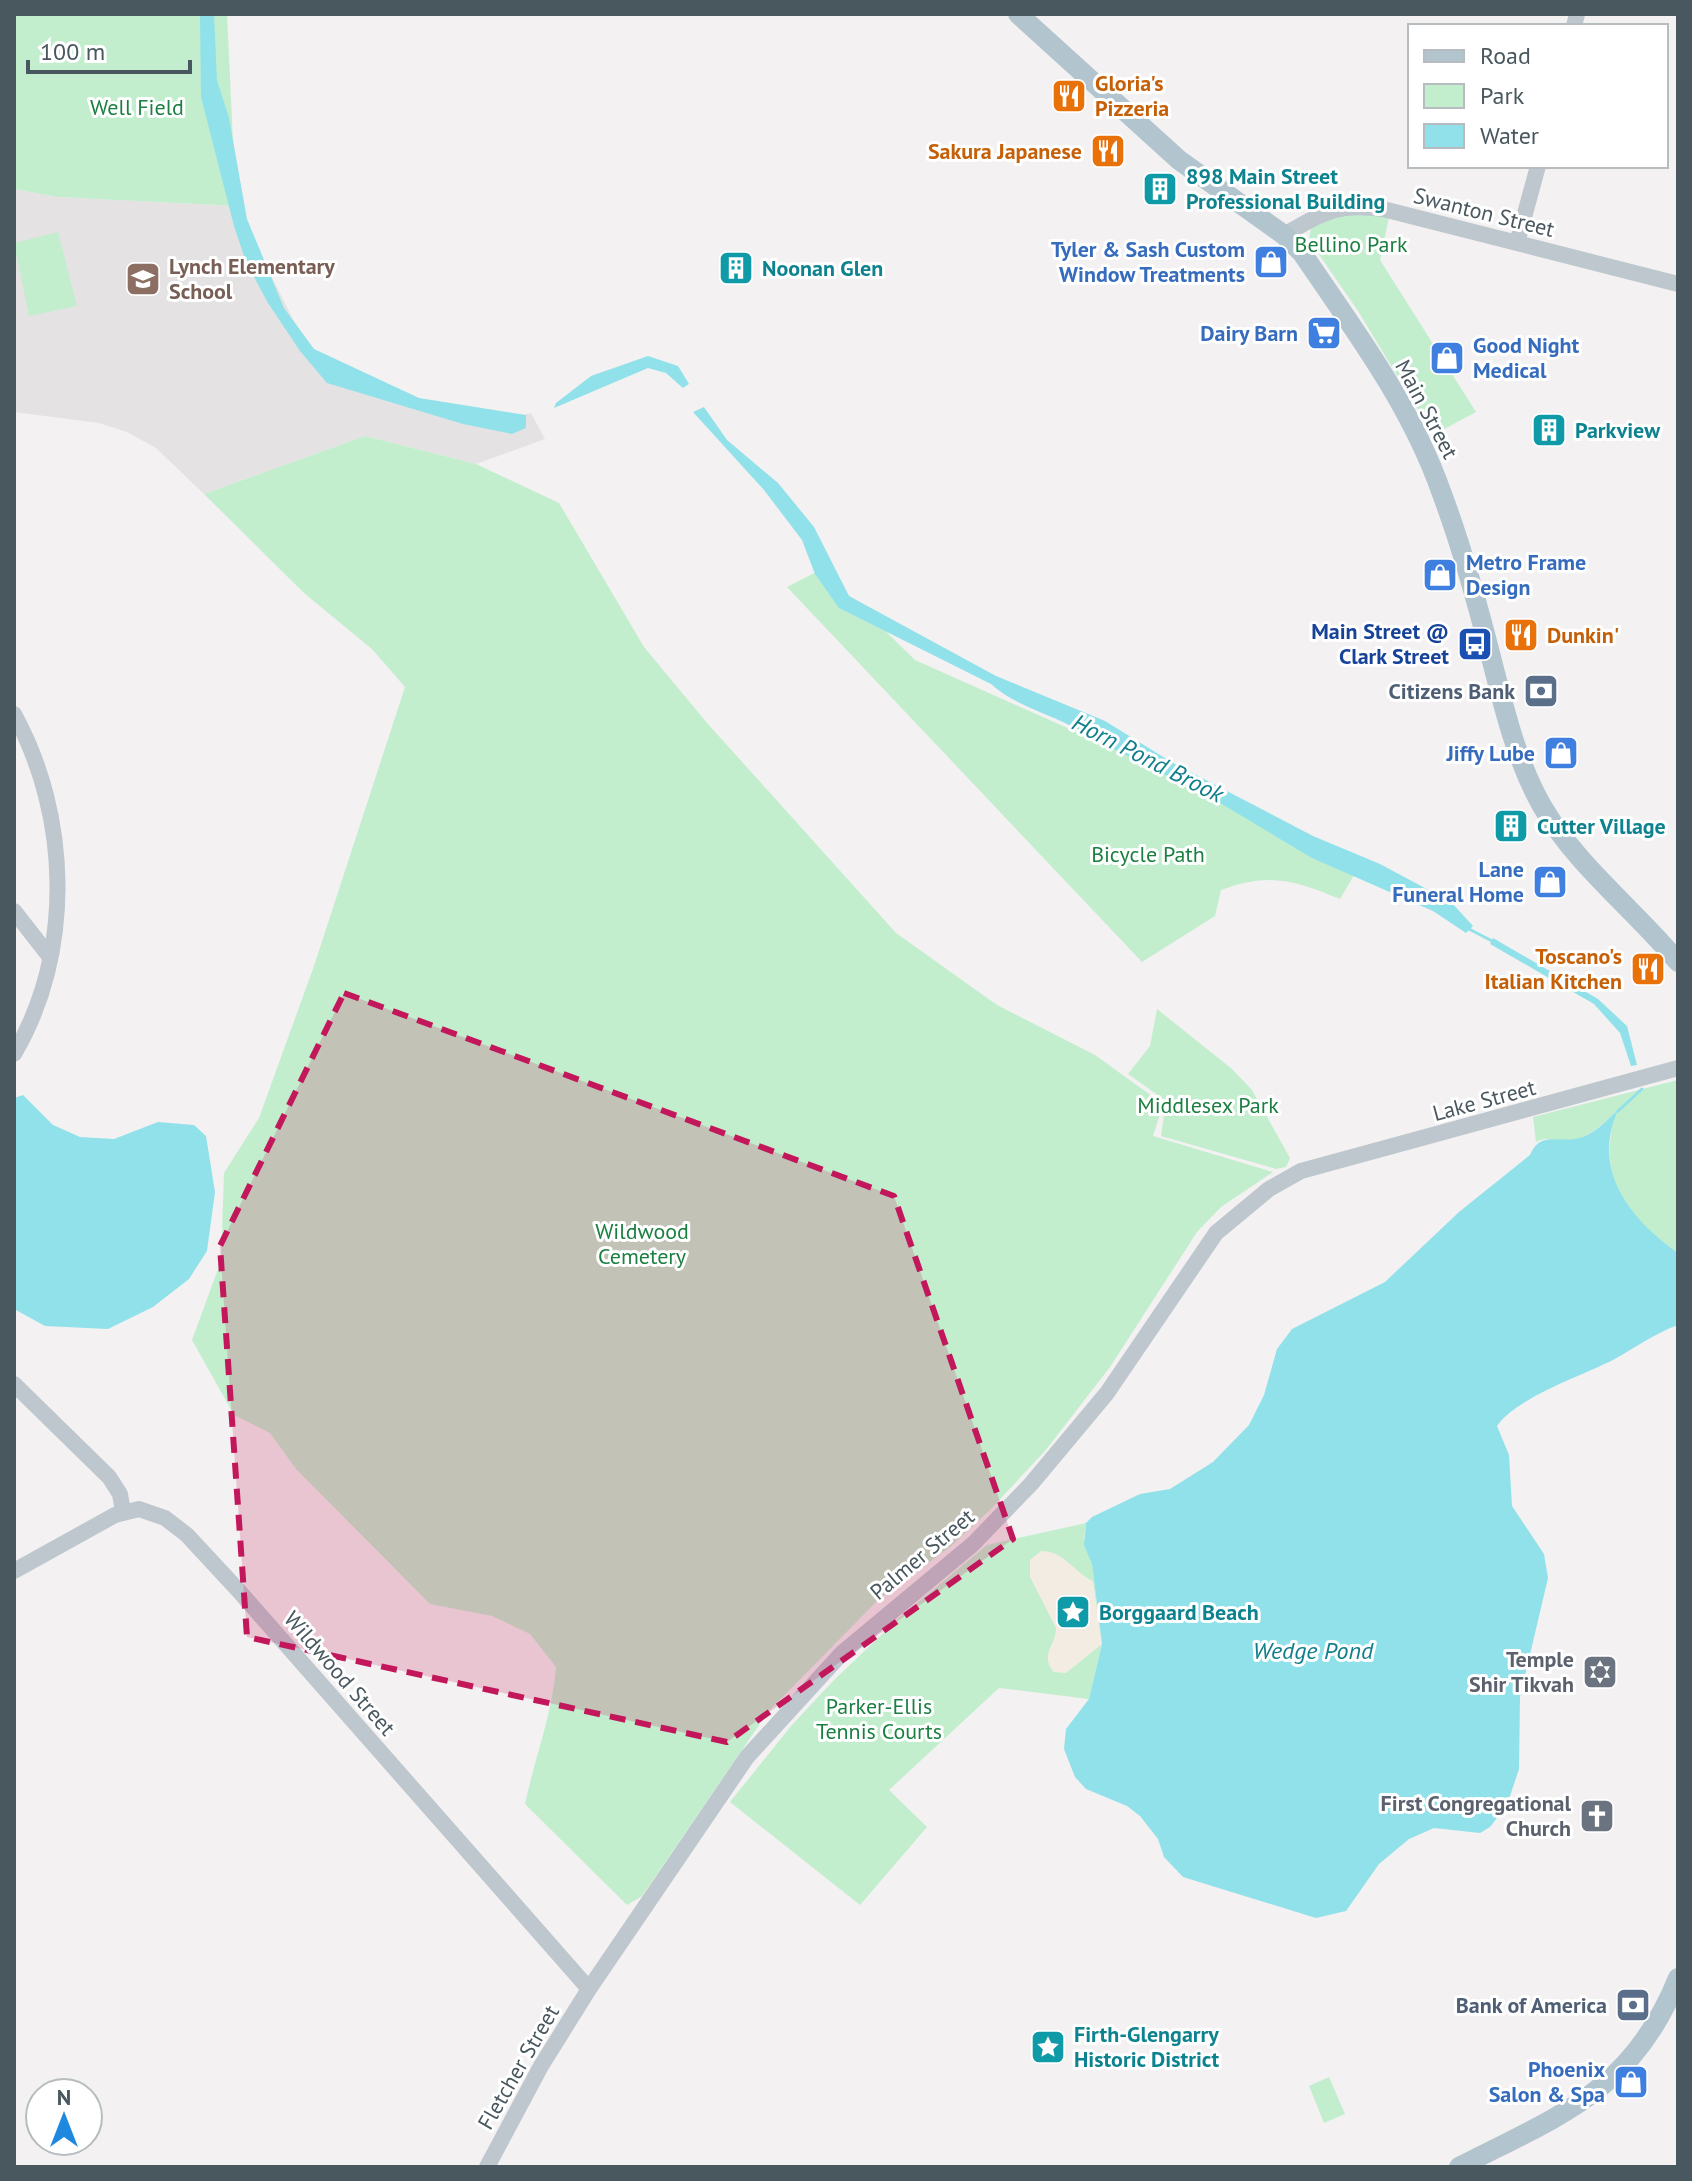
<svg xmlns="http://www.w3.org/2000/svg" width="1692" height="2181" font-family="'PT Sans',sans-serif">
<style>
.education{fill:#e4e2e3}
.green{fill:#c2eece}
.sand{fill:#f3ece3}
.water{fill:#91e1ea}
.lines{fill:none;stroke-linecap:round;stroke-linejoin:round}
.stream{stroke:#91e1ea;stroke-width:3}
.minor{stroke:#bdc7cd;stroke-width:16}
.major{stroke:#b2c4ce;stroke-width:20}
.marked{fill:#c2185b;fill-opacity:0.2;stroke:#c2185b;stroke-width:6;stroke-dasharray:16 10;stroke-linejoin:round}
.labels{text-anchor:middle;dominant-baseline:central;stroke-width:6;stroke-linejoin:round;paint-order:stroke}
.food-label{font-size:22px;font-weight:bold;fill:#c56008;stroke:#fff;text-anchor:start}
.park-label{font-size:22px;fill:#1b7f41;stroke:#fff}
.culture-label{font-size:22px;font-weight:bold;fill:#0d838f;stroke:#fff;text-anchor:start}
.street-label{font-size:22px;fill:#49575e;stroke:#fff}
.shop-label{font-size:22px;font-weight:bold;fill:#366cbe;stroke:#fff;text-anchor:end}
.education-label{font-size:22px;font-weight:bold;fill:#785e54;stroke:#fff;text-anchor:start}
.transit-label{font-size:22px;font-weight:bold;fill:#164399;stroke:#fff;text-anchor:end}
.service-label{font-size:22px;font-weight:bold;fill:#4e5e75;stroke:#fff;text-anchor:end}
.worship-label{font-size:22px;font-weight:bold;fill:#5b616d;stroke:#fff;text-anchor:end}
.water-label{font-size:24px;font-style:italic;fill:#117f8b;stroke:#fff}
</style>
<rect width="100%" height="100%" fill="#f3f1f1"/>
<path class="education" d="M14,189L58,197L236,206L310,353L381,393L501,421L531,413L545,439L476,464L365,436L204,494L156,448L127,432L99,423L14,412Z"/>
<path class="green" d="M14,14H227L236,206L58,197L14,189Z
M1343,212L1389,217L1380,260L1476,412L1433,435L1358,311L1309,240L1311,228Z
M58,232L77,306L29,316L14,243Z
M365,436L476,464L559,503L644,647L707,723L896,933L997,1005L1095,1055L1163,1104L1153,1136L1273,1172L1221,1207L1197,1232L1110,1367L1045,1451L990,1510L950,1547L879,1599L768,1712L642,1896L627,1905L525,1804C535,1757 552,1715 556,1667L530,1634L492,1616L430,1604L296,1469L270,1433L234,1415L192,1340L221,1261L224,1173L259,1118L314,966L405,687L372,649L304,593L204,494Z
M822,569L915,660L1363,860L1340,899C1294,880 1269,872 1221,890L1215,916L1142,962L787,587Z
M1157,1009L1232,1069L1252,1090L1290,1158L1286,1167L1276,1169L1161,1136L1166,1101L1128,1074L1150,1046Z
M1678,1080V1253C1626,1216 1596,1178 1616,1112C1602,1124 1587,1140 1567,1141C1555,1141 1547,1136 1536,1142L1533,1117Z
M1086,1523L1084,1538L1092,1564L1102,1644L1089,1699L999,1688L889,1790L927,1827L860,1905L730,1802L791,1726L834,1680L899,1618L987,1545Z
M1329,2077L1345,2114L1324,2123L1309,2086Z"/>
<path class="sand" d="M1041,1551C1065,1551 1073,1572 1093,1581L1102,1644L1066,1673L1054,1672C1039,1655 1056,1645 1056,1628L1030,1577V1560Z"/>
<path class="water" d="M200,14H214L217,80L229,118L247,219L284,308L314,349L419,398L526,415V428L512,434L463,424L327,383L300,351L268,303L246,262L234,226L201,97Z
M648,356L678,366L689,384L683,388L666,373L648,368L554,408L556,403L591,376Z
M704,407L727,440L778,483L814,527L849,596L996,676L1105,721L1173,763L1313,836L1380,864L1451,902L1473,926L1466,933L1433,911L1312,858L1215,800L1092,738C1061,716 1020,710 991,684L839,608L815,574L802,540L764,490L693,412Z
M1493,938L1598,999L1627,1026L1637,1065L1631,1066L1620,1033L1594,1004L1490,944Z
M23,1095L53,1125L80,1137L114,1139L158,1122L194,1125L206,1136L215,1192L207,1251L189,1279L153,1307L108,1329L45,1326L14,1309V1098Z
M1618,1110C1591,1171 1630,1219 1678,1253V1325C1655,1333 1635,1348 1613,1360C1581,1376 1516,1398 1497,1426L1509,1455L1512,1506L1544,1554L1548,1578L1520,1697L1519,1769L1507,1805L1490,1827L1480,1833L1434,1828L1409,1839L1379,1864L1346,1911L1316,1918L1183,1877L1164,1857L1158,1839L1140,1816L1127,1806L1086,1789L1075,1777L1064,1749L1066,1729L1089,1699L1102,1644L1092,1564L1084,1545L1086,1523L1092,1517L1140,1494L1170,1489L1213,1462L1249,1425L1264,1395L1277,1349L1292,1329L1385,1282L1459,1212L1530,1155C1541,1129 1560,1145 1583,1137C1596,1132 1608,1119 1618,1110Z"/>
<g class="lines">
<path class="stream" d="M1469,929L1494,942
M1618,1111L1642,1089"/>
<path class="minor" d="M1574,26L1577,14
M1284,235C1324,212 1337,203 1383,209L1678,284
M1517,243L1538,166
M14,714C70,816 74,952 14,1054
M14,911L50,957
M14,1384L109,1477L120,1494L123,1512
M14,1571L115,1515L139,1509L165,1518L187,1535L238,1590L589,1989
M487,2167L541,2066L589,1989L747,1757L842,1653L973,1544L1031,1484L1107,1393L1216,1233L1269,1189L1301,1171L1678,1068"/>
<path class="major" d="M1018,14L1179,160L1284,235L1302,253C1355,331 1411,405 1442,494C1462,547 1477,602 1491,657C1504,708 1516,760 1542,806C1576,865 1635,910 1678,962
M1459,2167C1560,2115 1632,2092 1678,1978"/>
</g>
<path class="marked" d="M344,993L894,1196L1013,1539L727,1742L247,1637L220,1246Z"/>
<defs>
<g id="restaurant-square" transform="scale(1.8)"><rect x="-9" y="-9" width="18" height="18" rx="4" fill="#e8710a" stroke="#fff"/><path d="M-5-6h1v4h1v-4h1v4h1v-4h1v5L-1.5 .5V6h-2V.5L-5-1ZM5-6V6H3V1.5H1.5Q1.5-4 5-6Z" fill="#fff"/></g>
<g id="building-square" transform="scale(1.8)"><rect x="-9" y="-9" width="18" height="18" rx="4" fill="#0f9aa8" stroke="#fff"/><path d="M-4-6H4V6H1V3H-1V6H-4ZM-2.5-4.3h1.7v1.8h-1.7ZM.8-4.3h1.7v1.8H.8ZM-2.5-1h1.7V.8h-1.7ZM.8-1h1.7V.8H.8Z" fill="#fff"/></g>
<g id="shop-square" transform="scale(1.8)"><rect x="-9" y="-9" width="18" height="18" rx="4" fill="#3f7fe0" stroke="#fff"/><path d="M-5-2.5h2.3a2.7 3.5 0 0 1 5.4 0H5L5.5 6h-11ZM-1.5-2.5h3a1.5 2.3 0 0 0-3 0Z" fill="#fff"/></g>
<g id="school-square" transform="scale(1.8)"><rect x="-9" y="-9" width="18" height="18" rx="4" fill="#8d6e63" stroke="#fff"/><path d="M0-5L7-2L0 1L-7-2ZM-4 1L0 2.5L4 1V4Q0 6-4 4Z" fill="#fff"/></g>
<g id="supermarket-square" transform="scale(1.8)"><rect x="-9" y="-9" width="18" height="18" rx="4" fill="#3f7fe0" stroke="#fff"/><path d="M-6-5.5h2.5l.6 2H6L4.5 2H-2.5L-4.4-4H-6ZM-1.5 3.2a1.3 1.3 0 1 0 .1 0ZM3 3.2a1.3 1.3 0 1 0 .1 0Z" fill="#fff"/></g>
<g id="bus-square" transform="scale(1.8)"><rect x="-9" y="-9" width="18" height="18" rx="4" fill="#1a4fb4" stroke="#fff"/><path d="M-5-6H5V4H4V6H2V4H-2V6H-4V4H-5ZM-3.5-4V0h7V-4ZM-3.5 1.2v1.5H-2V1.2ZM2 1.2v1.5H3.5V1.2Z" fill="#fff"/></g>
<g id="bank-square" transform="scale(1.8)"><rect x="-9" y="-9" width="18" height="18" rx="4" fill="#5c6f8a" stroke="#fff"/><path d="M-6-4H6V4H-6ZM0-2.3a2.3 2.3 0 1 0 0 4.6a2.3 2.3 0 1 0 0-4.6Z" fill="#fff"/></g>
<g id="sight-square" transform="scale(1.8)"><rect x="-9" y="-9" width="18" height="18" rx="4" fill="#0f9aa8" stroke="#fff"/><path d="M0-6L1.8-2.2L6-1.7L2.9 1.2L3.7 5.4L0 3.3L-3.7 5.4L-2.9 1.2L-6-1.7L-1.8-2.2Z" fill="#fff"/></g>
<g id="synagogue-square" transform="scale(1.8)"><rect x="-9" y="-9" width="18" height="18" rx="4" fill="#6b7280" stroke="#fff"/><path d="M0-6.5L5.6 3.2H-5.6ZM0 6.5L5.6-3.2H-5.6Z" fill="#fff"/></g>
<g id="church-square" transform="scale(1.8)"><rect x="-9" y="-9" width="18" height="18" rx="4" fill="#6b7280" stroke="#fff"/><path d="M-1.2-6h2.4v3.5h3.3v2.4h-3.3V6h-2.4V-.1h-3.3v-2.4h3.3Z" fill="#fff"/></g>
</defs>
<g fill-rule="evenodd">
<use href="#restaurant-square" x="1069" y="96"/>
<use href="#restaurant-square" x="1108" y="151"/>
<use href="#building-square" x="1160" y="189"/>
<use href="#shop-square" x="1271" y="262"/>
<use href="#building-square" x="736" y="268"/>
<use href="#school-square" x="143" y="279"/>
<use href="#supermarket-square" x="1324" y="333"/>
<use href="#shop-square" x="1447" y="358"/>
<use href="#building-square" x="1549" y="430"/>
<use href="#shop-square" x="1440" y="575"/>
<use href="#restaurant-square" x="1521" y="635"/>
<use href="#bus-square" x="1475" y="644"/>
<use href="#bank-square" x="1541" y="691"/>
<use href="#shop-square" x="1561" y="753"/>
<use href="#building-square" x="1511" y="826"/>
<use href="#shop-square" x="1550" y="882"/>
<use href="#restaurant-square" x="1648" y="969"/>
<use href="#sight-square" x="1073" y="1612"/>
<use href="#synagogue-square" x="1600" y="1672"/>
<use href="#church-square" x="1597" y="1816"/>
<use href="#bank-square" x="1633" y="2005"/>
<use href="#sight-square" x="1048" y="2047"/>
<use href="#shop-square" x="1631" y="2082"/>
</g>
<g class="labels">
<g class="food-label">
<text x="1095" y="83">Gloria's<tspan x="1095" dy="25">Pizzeria</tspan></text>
<text x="1082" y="151" text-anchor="end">Sakura Japanese</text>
<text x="1547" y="635">Dunkin'</text>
<text x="1622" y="956" text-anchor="end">Toscano's<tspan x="1622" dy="25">Italian Kitchen</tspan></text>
</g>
<g class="park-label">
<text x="137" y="107">Well Field</text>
<text x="1351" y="244">Bellino Park</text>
<text x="1148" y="854">Bicycle Path</text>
<text x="1208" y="1105">Middlesex Park</text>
<text x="642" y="1231">Wildwood<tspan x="642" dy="25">Cemetery</tspan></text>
<text x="879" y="1706">Parker-Ellis<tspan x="879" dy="25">Tennis Courts</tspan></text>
</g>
<g class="culture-label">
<text x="1186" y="176">898 Main Street<tspan x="1186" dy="25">Professional Building</tspan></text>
<text x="762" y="268">Noonan Glen</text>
<text x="1575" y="430">Parkview</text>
<text x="1537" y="826">Cutter Village</text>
<text x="1099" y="1612">Borggaard Beach</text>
<text x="1074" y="2034">Firth-Glengarry<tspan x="1074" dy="25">Historic District</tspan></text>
</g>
<g class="street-label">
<text transform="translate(1484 212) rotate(14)">Swanton Street</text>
<text transform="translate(1427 409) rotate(62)">Main Street</text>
<text transform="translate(1484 1100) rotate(-15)">Lake Street</text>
<text transform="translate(922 1554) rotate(-40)">Palmer Street</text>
<text transform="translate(340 1673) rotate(49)">Wildwood Street</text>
<text transform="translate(518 2067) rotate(-60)">Fletcher Street</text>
</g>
<g class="shop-label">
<text x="1245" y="249">Tyler &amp; Sash Custom<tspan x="1245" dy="25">Window Treatments</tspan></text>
<text x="1298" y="333">Dairy Barn</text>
<text x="1473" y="345" text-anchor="start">Good Night<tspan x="1473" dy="25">Medical</tspan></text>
<text x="1466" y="562" text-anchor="start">Metro Frame<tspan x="1466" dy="25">Design</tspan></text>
<text x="1535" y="753">Jiffy Lube</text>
<text x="1524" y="869">Lane<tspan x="1524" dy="25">Funeral Home</tspan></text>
<text x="1605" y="2069">Phoenix<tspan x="1605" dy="25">Salon &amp; Spa</tspan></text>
</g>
<g class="education-label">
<text x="169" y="266">Lynch Elementary<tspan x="169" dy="25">School</tspan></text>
</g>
<g class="transit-label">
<text x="1449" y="631">Main Street @<tspan x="1449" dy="25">Clark Street</tspan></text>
</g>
<g class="service-label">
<text x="1515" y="691">Citizens Bank</text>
<text x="1607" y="2005">Bank of America</text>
</g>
<g class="worship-label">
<text x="1574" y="1659">Temple<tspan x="1574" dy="25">Shir Tikvah</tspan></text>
<text x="1571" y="1803">First Congregational<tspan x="1571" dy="25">Church</tspan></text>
</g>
<g class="water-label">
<text transform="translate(1148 758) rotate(27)">Horn Pond Brook</text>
<text x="1313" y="1650">Wedge Pond</text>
</g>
</g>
<rect width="1692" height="2181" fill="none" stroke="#49575e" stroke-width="32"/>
<rect x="1408" y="24" width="260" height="144" fill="#ffffff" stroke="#b6bcbf" stroke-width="2"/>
<rect x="1424" y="50" width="40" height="12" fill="#b2c4ce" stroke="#b6bcbf" stroke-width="2"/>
<text x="1480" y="64" font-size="24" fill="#49575e">Road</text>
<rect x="1424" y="84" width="40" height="24" fill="#c2eece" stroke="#b6bcbf" stroke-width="2"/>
<text x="1480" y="104" font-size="24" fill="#49575e">Park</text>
<rect x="1424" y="124" width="40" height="24" fill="#91e1ea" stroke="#b6bcbf" stroke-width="2"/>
<text x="1480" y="144" font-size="24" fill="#49575e">Water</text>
<g transform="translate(64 2117)"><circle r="38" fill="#ffffff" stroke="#b6bcbf" stroke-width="2"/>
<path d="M0-6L14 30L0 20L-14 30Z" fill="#1f89df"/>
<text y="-12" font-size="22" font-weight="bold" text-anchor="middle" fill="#49575e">N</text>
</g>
<path d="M28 60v12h162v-12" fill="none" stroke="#49575e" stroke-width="4"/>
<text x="40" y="60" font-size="24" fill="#49575e" stroke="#ffffff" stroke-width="6" paint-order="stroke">100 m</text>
</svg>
